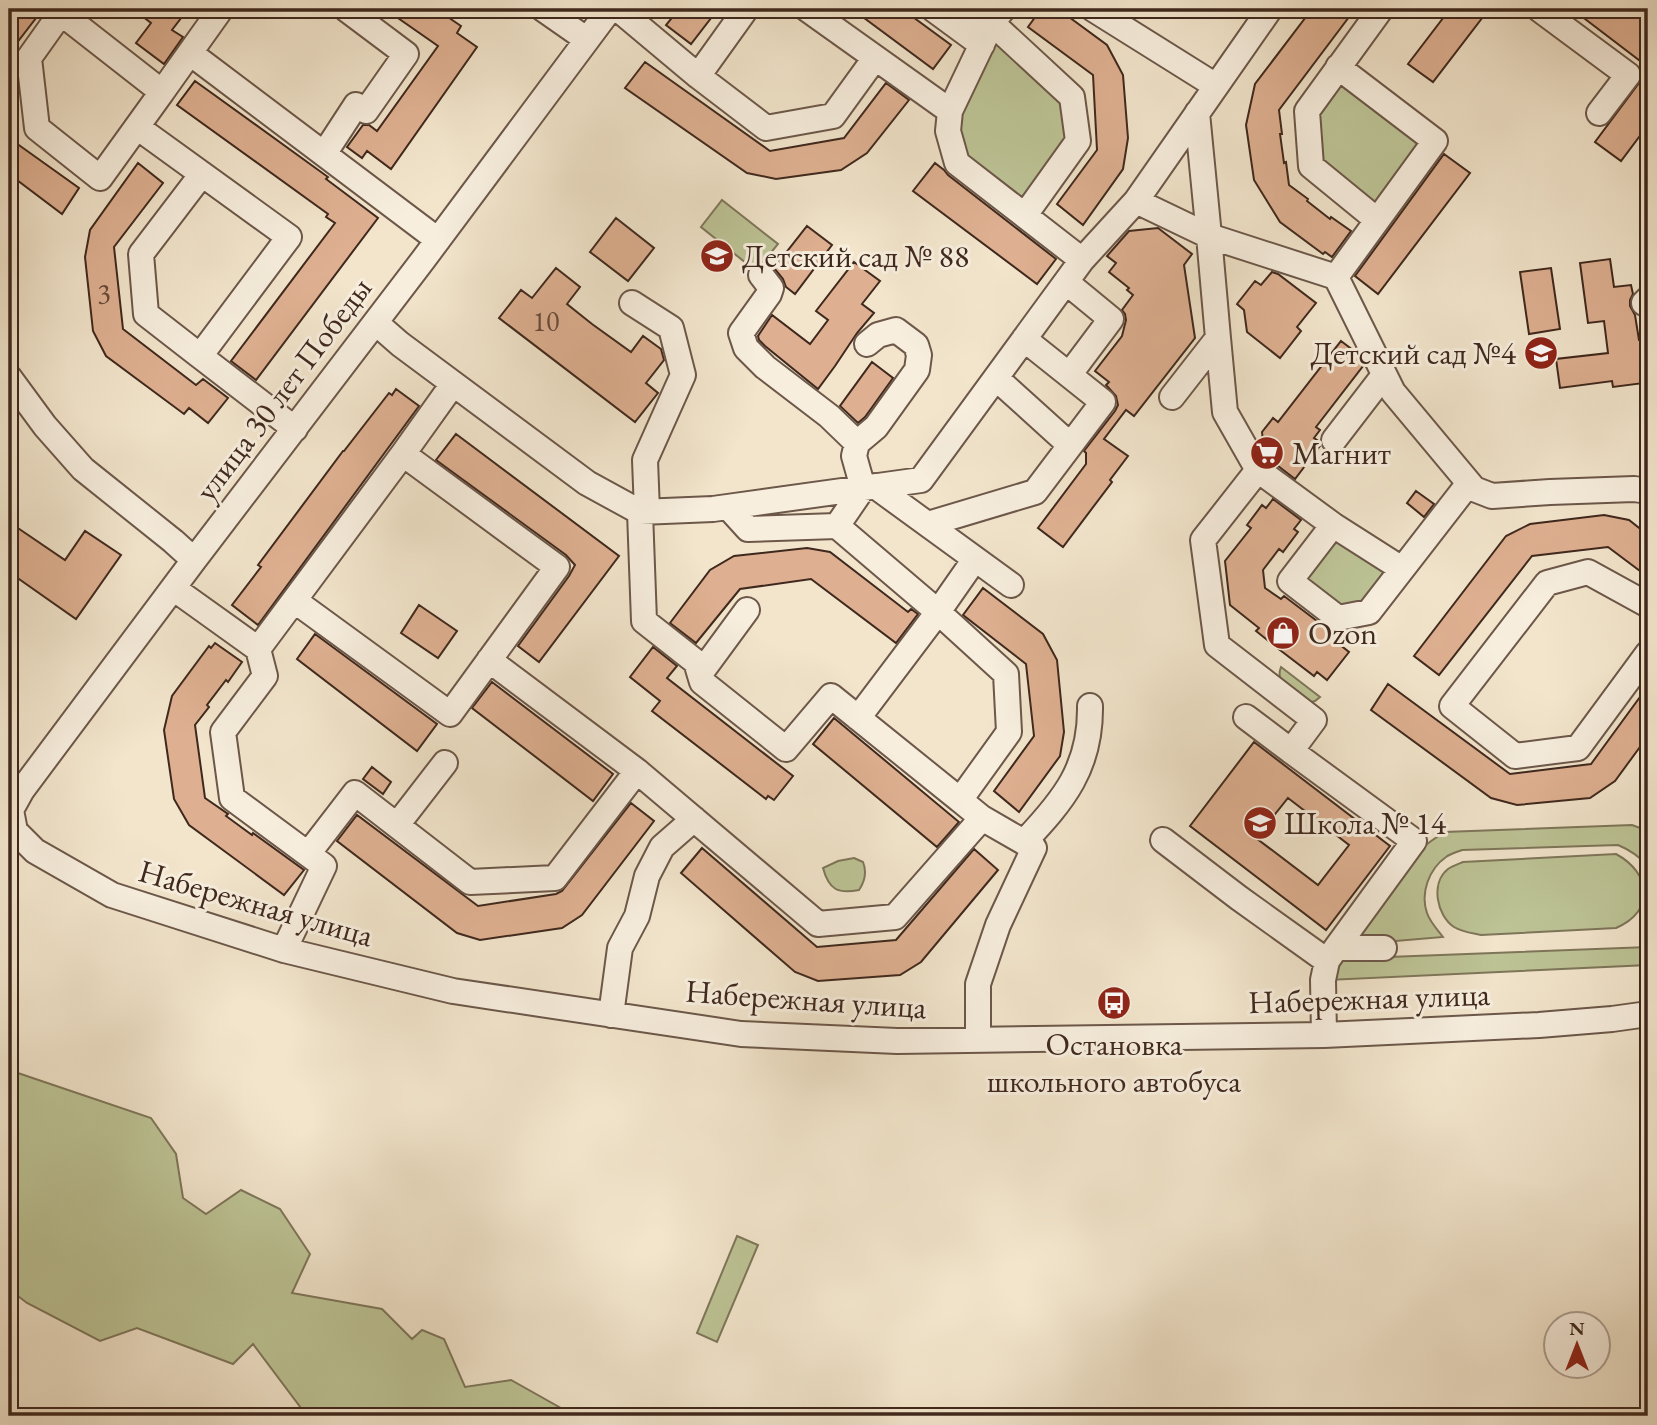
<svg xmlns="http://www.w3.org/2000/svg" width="1657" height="1425" font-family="'EB Garamond',serif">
<rect width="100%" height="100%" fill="#f2e5cc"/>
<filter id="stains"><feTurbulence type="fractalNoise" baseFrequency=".00286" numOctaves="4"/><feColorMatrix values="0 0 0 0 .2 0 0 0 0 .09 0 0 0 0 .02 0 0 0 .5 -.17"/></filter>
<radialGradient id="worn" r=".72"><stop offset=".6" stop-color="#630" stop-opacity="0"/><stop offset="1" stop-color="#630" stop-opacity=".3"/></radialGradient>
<!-- green -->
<path fill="#bdc496" stroke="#7e765a" stroke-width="2" d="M992,23L1072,97L1078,141L1025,215L957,163L950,111Z
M1338,67L1435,141L1377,220L1311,166L1307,111Z
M722,200L778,244L756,271L701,227Z
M1333,525L1402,569L1369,612L1338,618L1290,581Z
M1281,667L1320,697L1315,701L1308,703C1294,694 1274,685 1281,667Z
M1632,825L1648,831V866C1639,856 1630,850 1618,845L1462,850C1457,852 1450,854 1446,857C1429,869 1420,893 1427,913C1430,922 1437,929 1443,937L1348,945L1420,849L1444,832Z
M1616,854C1651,873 1656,911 1616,928L1481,935C1472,933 1462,932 1454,927C1437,916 1430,883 1448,869C1452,866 1458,864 1463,862Z
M854,858L863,862C867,872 865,881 859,890C838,894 829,890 823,868L838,861Z
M1648,947V965L1328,980L1336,959Z
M9,1070L151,1118L176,1154L183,1198L206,1214L241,1190L280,1209L310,1254L292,1293L382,1309L412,1339L422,1330L444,1339L465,1387L511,1380L575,1416H307L253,1344L233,1364L137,1328L100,1341L27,1303L9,1289Z
M737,1236L758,1245L717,1342L697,1333Z"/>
<!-- building -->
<path fill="#deb091" stroke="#3f281d" stroke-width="2" fill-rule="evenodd" d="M9,9H43L9,53Z
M133,9H188L172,30L183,37L164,64L136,43L151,23Z
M385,9H436L461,26L457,33L477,47L391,169L367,151L362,158L347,147L363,125H369L377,131L438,46Z
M679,9H718L691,44L666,25Z
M852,9H902L951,45L933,69Z
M1041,9H1058L1107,45L1123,75L1128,138L1123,169L1083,225L1057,204L1097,150L1093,75L1028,27Z
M1312,9H1355L1279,110L1282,134H1280L1284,163L1286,162L1289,185L1308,199L1307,201L1330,219L1331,217L1351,231L1332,257L1325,252L1323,254L1280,222L1254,180L1246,125L1255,84Z
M1450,9H1489L1433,82L1408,64Z
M1572,9H1633L1648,20V67Z
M645,62L770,151L844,138L886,83L909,100L867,153L841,170L776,179L747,173L625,88Z
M1648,71V125L1621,161L1595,142Z
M195,81L328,177L326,179L378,218L256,380L231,361L335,223L326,217L328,214L177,105Z
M9,138L79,188L62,214L9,174Z
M1444,154L1470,173L1378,294L1355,276Z
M138,163L163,183L114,247L123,329L196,385L203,379L228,398L208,423L189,408L184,414L106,356L93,331L85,257L90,230Z
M935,163L944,170L948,175L1056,259L1037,284L913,191Z
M616,218L654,248L628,281L590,252Z
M807,226L832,245L795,294L786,287L783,279L774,268Z
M1158,228L1192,254L1184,265L1195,338L1134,416L1126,410L1104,439L1128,456L1110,480L1112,482L1063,547L1038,528L1086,464V453L1084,451L1115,411L1118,405L1116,396L1106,385L1109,382L1095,371L1122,336L1126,320L1125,314L1122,310L1133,295L1127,290L1129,288L1109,272L1116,263L1107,256L1129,231Z
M1610,259L1614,287L1631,285L1633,294L1630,300V306L1635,315L1639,340L1648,339V355L1641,356L1644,383L1613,387L1612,381L1560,388L1556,359L1608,353L1604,321L1588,323L1580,263Z
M854,262L880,281L862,304L874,313L857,333L835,366L818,389L765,346L759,340L758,336L772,315L810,344L828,320L816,311Z
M556,268L580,287L567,304L592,324L631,352L643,336L661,349L664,360L646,383L658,393L635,422L499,318L521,290L532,298Z
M1551,268L1560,329L1529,334L1520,272Z
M1272,272L1278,274L1316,303L1297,327L1301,331L1280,358L1247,332L1244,310L1237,304L1255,281L1261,285Z
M1341,341L1358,354L1363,366L1316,427L1320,430L1314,438L1320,442V446L1295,479L1269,459L1264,450L1262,432L1273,418L1278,422Z
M872,362L893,378L865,417L858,423L840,406Z
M396,389L419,406L258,625L232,605L261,567L258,565L343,451H344L389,393L392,395Z
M456,434L619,556L539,662L518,646L569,576L575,565L566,555L436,460Z
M1416,491L1434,504L1424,517L1407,503Z
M1273,499L1301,520L1294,529L1298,532L1283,552L1279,549L1263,570L1265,588L1281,599L1284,596L1342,640L1339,644L1349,652L1327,680L1317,672L1314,676L1276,647L1256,631L1259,628L1230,605L1225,561L1251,528L1247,525L1262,505L1266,508Z
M1604,515L1629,520L1648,535V577L1608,547L1532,556L1439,675L1414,656L1506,536L1530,524Z
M9,522L65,560L85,531L121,555L76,619L9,572Z
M807,548L830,552L908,612L911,609L918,614L896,643L811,579L740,589L696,643L670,623L710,570L734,556Z
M983,588L1043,634L1057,660L1064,732L1060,756L1019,812L994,791L1034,736L1026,664L963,615Z
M419,605L457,631L438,658L401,633Z
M315,634L437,724L417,751L297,659Z
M215,643L242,662L228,682L226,680L207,705L209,707L195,725L205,798L228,814L226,816L252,835L253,833L304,870L284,895L189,825L174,799L164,730L172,696L209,646L211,648Z
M653,647L677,666L667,678L793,776L774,800L768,796L766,799L652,711L660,701L630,677Z
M492,682L613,774L593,801L472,708Z
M1388,684L1510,774L1591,764L1648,686V736L1615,781L1590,798L1517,805L1491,798L1371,710Z
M834,718L959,822L937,847L813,744Z
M1254,742L1390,846L1326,930L1190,826ZM1288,798L1349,845L1318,885L1256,838Z
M372,767L391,782L383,794L363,779Z
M631,803L654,821L582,915L562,928L480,940L457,933L337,841L357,815L478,906L556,894L562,891Z
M702,848L817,947L896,940L974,849L998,870L921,962L900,975L818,981L795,972L681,873Z"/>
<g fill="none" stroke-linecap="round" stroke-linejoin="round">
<!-- minor casing -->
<g stroke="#6c5749" stroke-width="28">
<path id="minor" d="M543,9L586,39
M618,9L698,76L766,128L833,116L875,58
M807,9L950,111
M933,9L982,45
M973,9L992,23L1072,97L1078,141L1025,215
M1003,9L992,23L950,111L948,131L957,163L1082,260
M1093,9L1216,86
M1539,9L1628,75L1599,113
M61,13L162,92L100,178L37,128L29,58L61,13L67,9
M190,53L438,240
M698,76L746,9
M162,92L221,9
M1197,113L1209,236L1336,277L1393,392L1474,489L1492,496L1550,492L1634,489L1648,491
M137,127L289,237L200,356L146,314L141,254L202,174
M324,154L356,105L366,111L406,54L346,9
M1136,201L1209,236L1218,338L1172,397
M1377,220L1311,166L1307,111L1381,9
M761,275L771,288L769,294L741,333L746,348L765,367L829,416L857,443
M1336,277L1435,141L1338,67
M1066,282L1111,319L1069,375
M632,303L671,328L683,375L645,460L647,511
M1644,303L1648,299
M376,323L400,344L587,483L640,512L713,509L921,480L1082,260L1136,201L1270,9
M1218,338L1225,412L1258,470L1203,540L1217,645L1314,720L1291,751L1414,841L1336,948
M200,356L295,429
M9,377L45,426L83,469L173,541L194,560
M996,378L1070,445
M1334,440L1384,375
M1258,470L1333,525L1402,569
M875,486L1011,585
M640,512L644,621L696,662L702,682L786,749L831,696L960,800L1009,732L1006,674L938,612L837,526L748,529L728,507
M928,524L1035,492L1103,402L1024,339
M1333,525L1290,581L1338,618L1369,612L1469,483
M837,526L863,488L854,456L857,443L876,427L917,370L919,355L916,345L896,330L878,335L867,344
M173,588L258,649L265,676L223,732L232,798L324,866L284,950
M295,601L450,714L557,567L403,454
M1648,605L1588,572L1547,583L1452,706L1515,756L1578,748L1648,653
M258,649L403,454L453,384
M489,660L637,771L818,924L895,917L982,818L960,800
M700,674L747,610
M1246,717L1291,751
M858,718L938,612L975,559
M11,810L15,831L35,851L112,895L284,950L453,991L741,1034L897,1041L1324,1035L1539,1025L1612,1019L1648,1014
M11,810L22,790L194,560L423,260L610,9
M397,825L445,763
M1163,840L1239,898L1327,961L1336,948H1384
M1024,842C1064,800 1091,767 1090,706
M308,854L355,793L470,882L555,878L637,771
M611,1015L620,948L637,916L647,876L662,847L694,819
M1324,1035L1323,980L1327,961
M978,1040V984L998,925L1034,848L982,818"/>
</g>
<!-- minor -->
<use href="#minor" stroke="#f7eede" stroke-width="24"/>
</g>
<!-- icons -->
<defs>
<g id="school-disc" transform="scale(1.75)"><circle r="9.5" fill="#8f2418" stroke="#f7eede"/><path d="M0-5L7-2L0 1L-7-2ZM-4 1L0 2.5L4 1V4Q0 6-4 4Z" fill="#fff"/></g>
<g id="supermarket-disc" transform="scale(1.75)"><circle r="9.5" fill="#8f2418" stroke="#f7eede"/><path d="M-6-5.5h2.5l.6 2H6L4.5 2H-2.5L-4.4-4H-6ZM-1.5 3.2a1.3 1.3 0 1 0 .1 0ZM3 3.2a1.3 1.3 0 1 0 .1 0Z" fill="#fff"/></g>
<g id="shop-disc" transform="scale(1.75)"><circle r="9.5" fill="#8f2418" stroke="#f7eede"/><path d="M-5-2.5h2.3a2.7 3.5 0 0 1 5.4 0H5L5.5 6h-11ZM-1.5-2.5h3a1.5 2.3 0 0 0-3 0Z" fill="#fff"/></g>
<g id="bus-disc" transform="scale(1.75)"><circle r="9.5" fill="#8f2418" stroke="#f7eede"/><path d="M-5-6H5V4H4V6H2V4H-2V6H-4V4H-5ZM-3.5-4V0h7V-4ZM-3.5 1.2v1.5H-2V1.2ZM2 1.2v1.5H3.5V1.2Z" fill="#fff"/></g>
</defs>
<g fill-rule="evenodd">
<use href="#school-disc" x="717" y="256"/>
<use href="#school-disc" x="1541" y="353"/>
<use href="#supermarket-disc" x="1267" y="453"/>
<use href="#shop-disc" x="1283" y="633"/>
<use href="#school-disc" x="1260" y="823"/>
<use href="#bus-disc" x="1114" y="1003"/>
</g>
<g text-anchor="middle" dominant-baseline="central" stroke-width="6" stroke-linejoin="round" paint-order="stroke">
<!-- number labels -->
<g font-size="28" fill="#674a3a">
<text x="104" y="293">3</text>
<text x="546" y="321">10</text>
</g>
<!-- poi labels -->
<g font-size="32" fill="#3f281d" stroke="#f7eede" text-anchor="start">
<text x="742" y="256">Детский сад № 88</text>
<text x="1516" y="353" text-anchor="end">Детский сад №4</text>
<text x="1292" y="453">Магнит</text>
<text x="1308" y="633">Ozon</text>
<text x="1284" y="823">Школа № 14</text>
<text x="1114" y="1044" text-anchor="middle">Остановка<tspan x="1114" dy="37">школьного автобуса</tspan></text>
</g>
<!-- street labels -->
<g font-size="32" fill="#3f281d" stroke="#f7eede">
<text transform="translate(283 389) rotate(-53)">улица 30 лет Победы</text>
<text transform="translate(256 903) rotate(16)">Набережная улица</text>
<text transform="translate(1369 998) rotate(-2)">Набережная улица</text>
<text transform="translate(806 999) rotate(4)">Набережная улица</text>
</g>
</g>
<!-- margin -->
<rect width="1657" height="1425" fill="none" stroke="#f2e5cc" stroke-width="35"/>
<rect x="10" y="10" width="1636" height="1404" fill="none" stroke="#3f281d" stroke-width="3.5"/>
<rect x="18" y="18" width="1622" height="1390" fill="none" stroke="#3f281d" stroke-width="2"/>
<!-- north arrow -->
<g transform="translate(1577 1345)"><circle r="33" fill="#f7eede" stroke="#ad9f91" stroke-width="2"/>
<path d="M0-5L12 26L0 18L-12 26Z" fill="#8f2418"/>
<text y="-10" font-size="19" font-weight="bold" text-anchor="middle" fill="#3f281d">N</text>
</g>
<rect width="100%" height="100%" filter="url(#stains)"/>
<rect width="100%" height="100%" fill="url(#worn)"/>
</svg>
